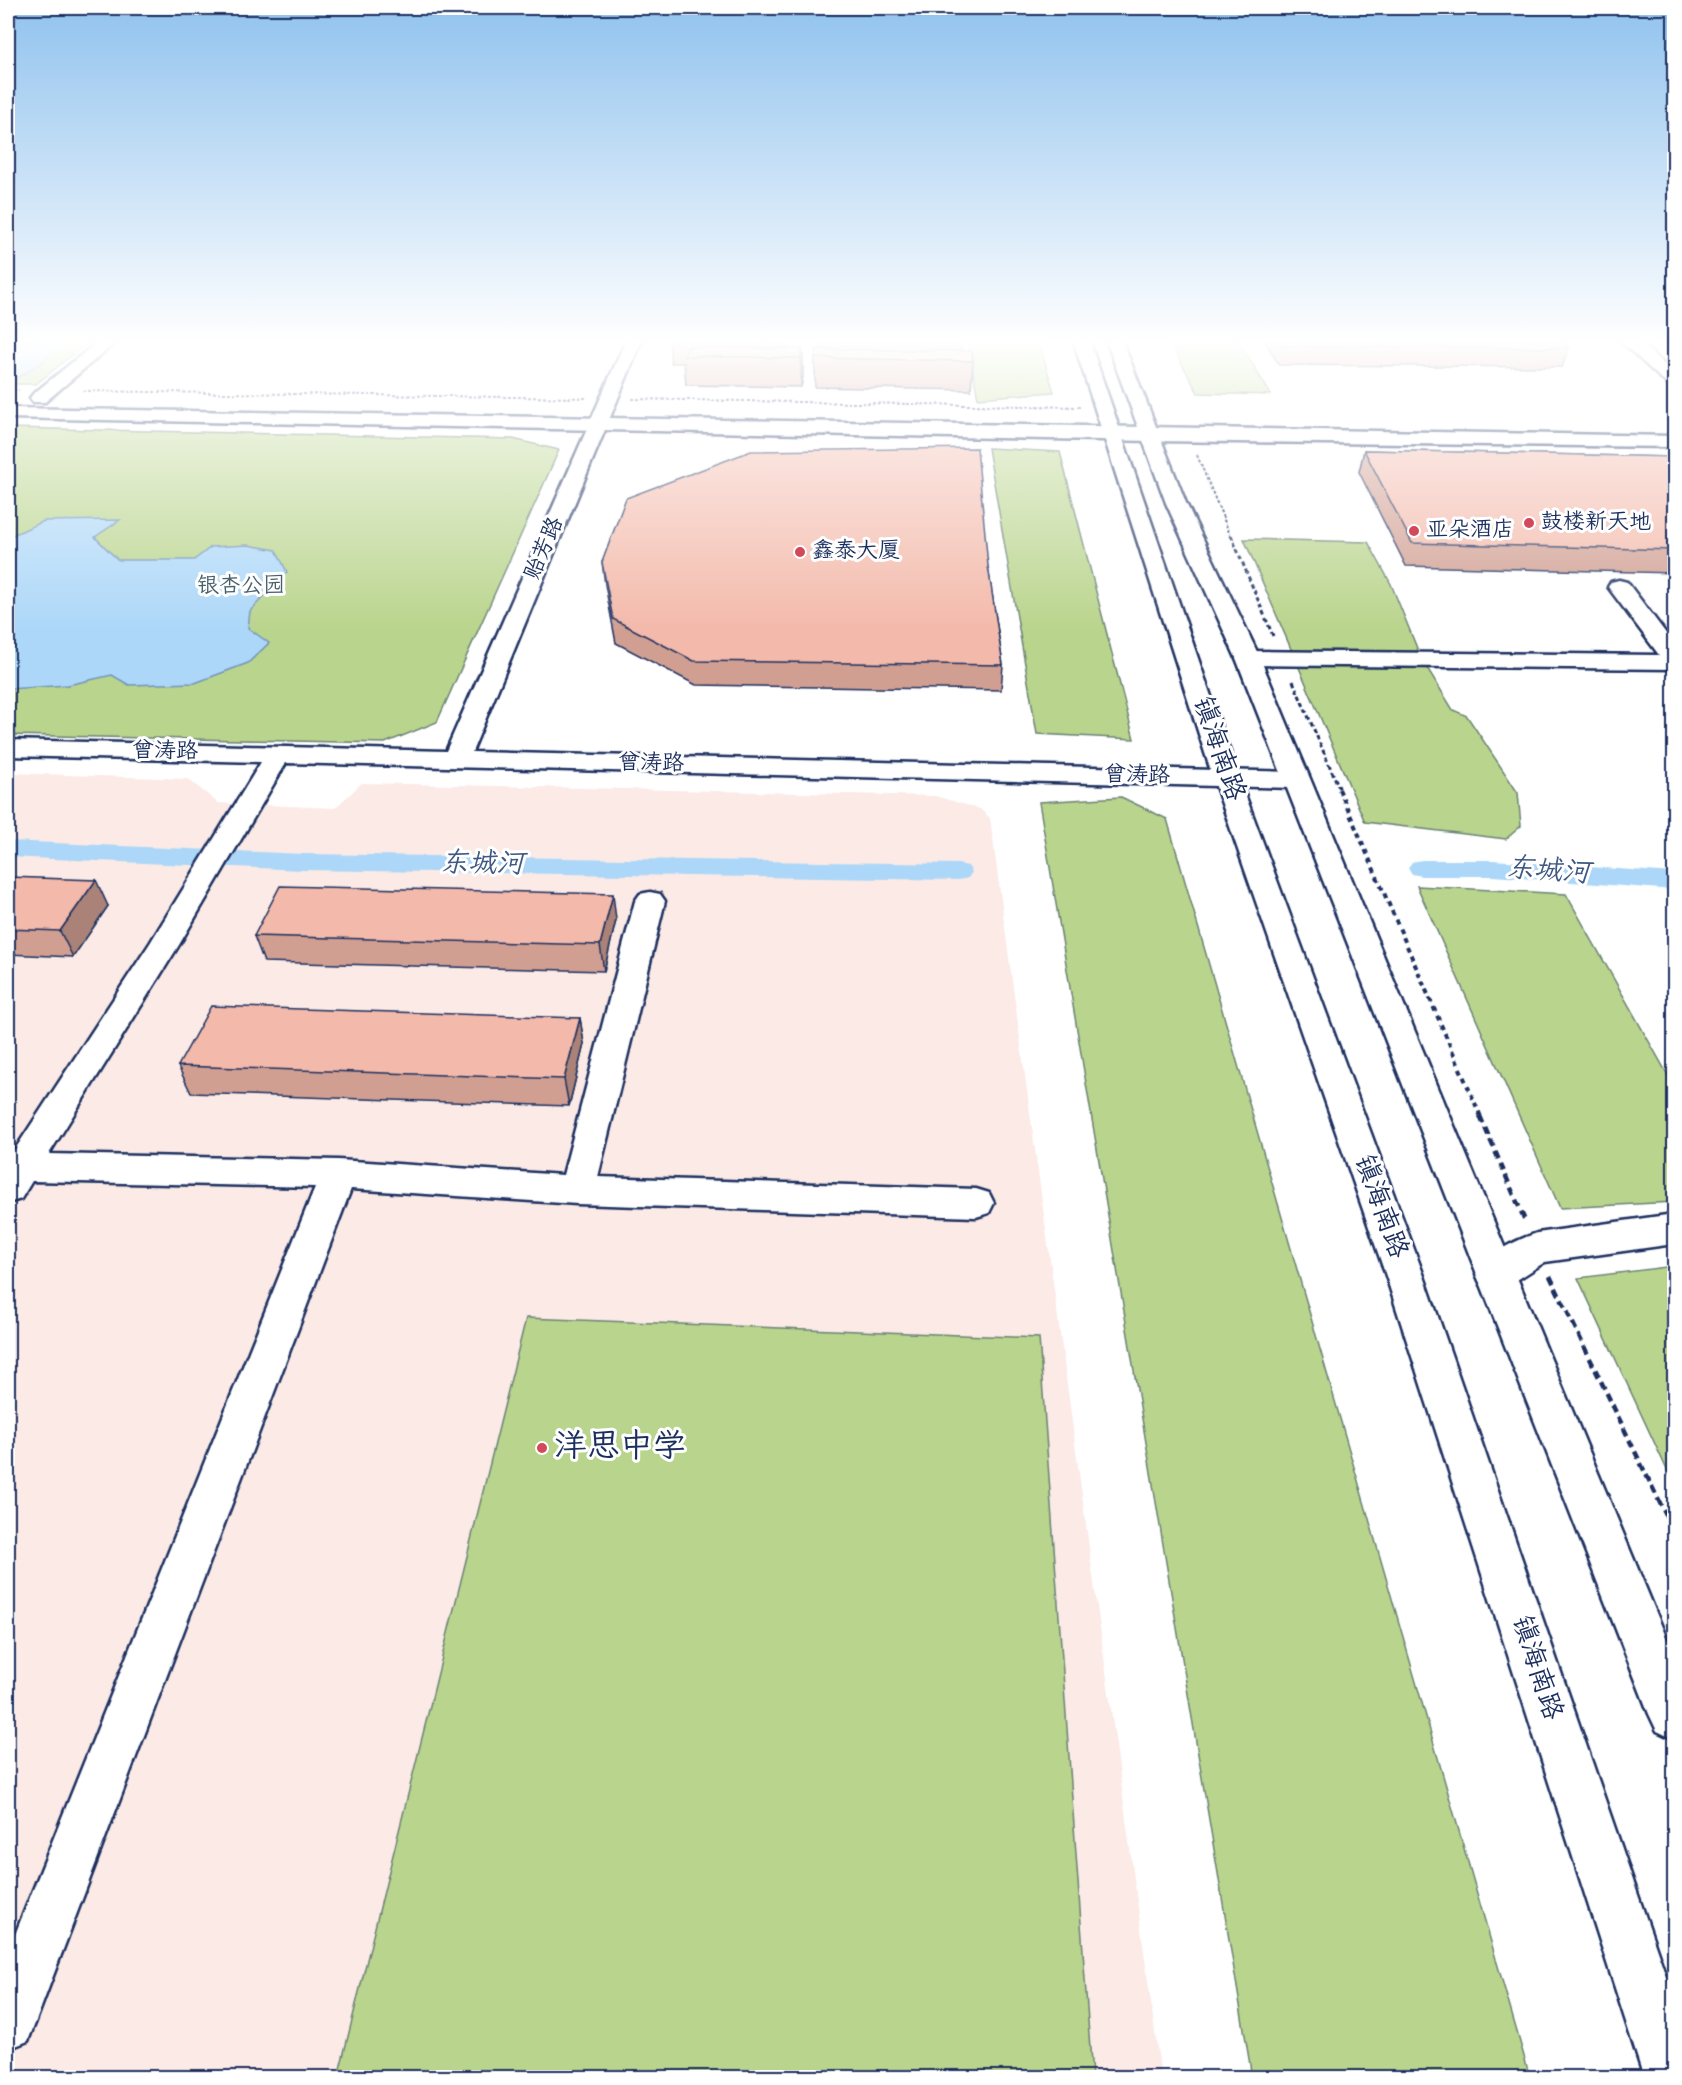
<svg xmlns="http://www.w3.org/2000/svg" width="1682" height="2085" font-family="'Indie Flower','LXGW WenKai TC',sans-serif">
<rect width="100%" height="100%" fill="#fff"/>
<filter id="ink" filterUnits="userSpaceOnUse"><feTurbulence type="fractalNoise" baseFrequency=".0167" numOctaves="2"/><feDisplacementMap in="SourceGraphic" scale="12" xChannelSelector="R" yChannelSelector="G"/><feConvolveMatrix kernelMatrix="1 2 1 2 8 2 1 2 1" color-interpolation-filters="sRGB"/></filter>
<g filter="url(#ink)">
<!-- built -->
<path fill="#fbeae6" d="M8,773L188,779L218,803L335,808L362,783L935,796L980,809L990,818L1161,2077L8,2078Z"/>
<!-- green -->
<path fill="#b9d48c" stroke="#6a8275" stroke-width="1.5" d="M8,340H91L36,384H8Z
M967,340H1038L1054,392L978,398Z
M1169,340H1238L1271,395L1198,393Z
M8,428L513,439L559,450L437,722L385,743L8,735Z
M988,448L1060,452L1134,739L1037,734Z
M1244,539L1368,542L1391,584L1421,658L1453,710L1467,716L1518,793L1521,826L1506,839L1365,822Z
M1121,797L1167,819L1530,2077H1252L1039,802Z
M1417,886L1566,894L1674,1086V1202L1560,1208Z
M1674,1266V1485L1578,1278Z
M526,1318L1039,1338L1092,2077H338Z"/>
<!-- water -->
<path fill="#acd7f8" stroke="#7294ba" stroke-width="1.5" d="M8,340H64L43,362L11,382H8Z
M120,520L95,537L118,560H194L211,547L248,545L276,550L287,572L250,611L248,628L269,643L248,663L195,683L129,685L112,675L68,685L8,689V537L44,521Z"/>
<g fill="none" stroke-linecap="round" stroke-linejoin="round">
<!-- canal -->
<path fill="#acd7f8" fill-rule="evenodd" d="M8,841L303,854L958,864L968,866L972,872L968,878L958,880L303,870L8,857Z
M1422,860H1493L1674,873V890L1493,876H1422L1412,874L1408,868L1412,862Z"/>
<!-- minor casing -->
<g stroke="#1b2f5e" stroke-width="5">
<path id="minor" d="M100,340H118L45,402H33L30,398L33,394Z
M626,340H642L472,752L1295,772L1304,774L1308,780L1304,786L1295,788L286,763L179,945L49,1154L338,1160L563,1175L635,901L640,894L650,892L660,894L665,901L598,1177L976,1189L989,1193L994,1203L989,1213L976,1217L577,1204L351,1189L36,2021L28,2041L8,2049V1952L315,1187L32,1181L21,1199L8,1203V1160L150,943L261,762L8,756V740L446,751Z
M1619,340H1637L1674,373V386L1668,385Z
M1619,580L1627,582L1674,644V669L1248,665L1240,663L1236,658L1240,653L1248,651L1659,655L1608,587L1611,582Z
M1674,1214V1244L1545,1262L1509,1285L1495,1290L1481,1285L1476,1274C1486,1254 1516,1240 1537,1233Z"/>
</g>
<!-- major casing -->
<g stroke="#1b2f5e" stroke-width="5">
<path id="major" d="M8,408L1674,436V447L1152,441L8,418Z"/>
</g>
<!-- highway casing -->
<g stroke="#1b2f5e" stroke-width="5">
<path id="highway" d="M1073,340H1089L1239,778L1424,1276L1674,1999V2078H1644L1386,1276L1213,778Z
M1106,340H1122L1186,503L1260,658L1674,1656V1739L1657,1731L1649,1714L1236,658L1166,503Z"/>
</g>
<!-- path-far3 -->
<path stroke="#1b2f5e" stroke-width="2" stroke-dasharray="3 2" stroke-linecap="butt" d="M8,390H19
M83,391L586,398
M632,399L1081,407
M1197,455L1231,537"/>
<!-- path-far2 -->
<path stroke="#1b2f5e" stroke-width="3" stroke-dasharray="4.5 3" stroke-linecap="butt" d="M1231,535L1273,636
M1293,681L1340,790"/>
<!-- path-far1 -->
<path stroke="#1b2f5e" stroke-width="4" stroke-dasharray="5 4.5" stroke-linecap="butt" d="M1339,789L1481,1117"/>
<!-- path -->
<path stroke="#1b2f5e" stroke-width="4.5" stroke-dasharray="8 5" stroke-linecap="butt" d="M1480,1116L1526,1223
M1550,1276L1674,1532"/>
<!-- minor -->
<use href="#minor" fill="#fff" fill-rule="evenodd"/>
<!-- major -->
<use href="#major" fill="#fff" fill-rule="evenodd"/>
<!-- highway -->
<use href="#highway" fill="#fff" fill-rule="evenodd"/>
</g>
<!-- wall -->
<path fill="#d19f92" stroke="#1b2f5e" stroke-width="1.5" d="M669,340H786V348L803,349V377L801,387L686,385L684,363H671Z
M820,340H962L961,351L973,361L971,390L815,387V358L820,349Z
M1264,340H1561L1569,348L1562,367L1279,365Z
M1364,450L1674,457V573L1406,566L1359,472Z
M602,562L988,566L1003,665L1001,690L696,685L616,643L605,585Z
M8,877L108,906L73,957L8,954Z
M616,920L604,971L264,962L254,936Z
M580,1018L584,1044L569,1106L191,1093L178,1066Z"/>
<!-- shaded-wall -->
<path fill="#aa8277" stroke="#1b2f5e" stroke-width="1.5" d="M783,340H786V356L784,358Z
M803,349V377L801,387V358Z
M96,880L108,906L73,957L60,931Z
M613,894L616,920L604,971L600,945Z
M580,1018L584,1044L569,1106L564,1079Z"/>
<!-- building -->
<path fill="#f3b9aa" stroke="#1b2f5e" stroke-width="1.5" d="M1279,340H1561L1569,348L1283,346Z
M688,347L803,349L801,358L684,356Z
M817,349L972,351L973,361L815,358Z
M977,448L988,566L1003,665L694,661L613,619L602,562L626,498L751,451Z
M1364,450L1674,457V550L1412,543Z
M8,877L96,880L60,931L8,929Z
M280,886L613,894L600,945L254,936Z
M211,1006L580,1018L564,1079L178,1066Z"/>
</g>
<!-- sky -->
<linearGradient id="sky" x2="0" y2="1"><stop stop-color="#90c2ee"/><stop offset="0.54" stop-color="#fff"/><stop offset="1" stop-color="#fff" stop-opacity="0"/></linearGradient>
<rect width="1682" height="632" fill="url(#sky)"/>
<!-- markers -->
<g fill="#d1495b" stroke="#fff" stroke-width="2">
<circle cx="1529" cy="523" r="6"/>
<circle cx="1414" cy="531" r="6"/>
<circle cx="800" cy="552" r="6"/>
<circle cx="542" cy="1448" r="6"/>
</g>
<g text-anchor="middle" dominant-baseline="central" stroke-width="6" stroke-linejoin="round" paint-order="stroke">
<!-- far-poi labels -->
<g font-size="22" fill="#1b2f5e" stroke="#fff" text-anchor="start">
<text x="1541" y="523">鼓楼新天地</text>
<text x="1426" y="531">亚朵酒店</text>
<text x="812" y="552">鑫泰大厦</text>
</g>
<!-- far-street labels -->
<g font-size="22" fill="#1b2f5e" stroke="#fff">
<text transform="translate(545 549) rotate(-67)">贻芳路</text>
<text transform="translate(165 752) rotate(1)">曾涛路</text>
<text transform="translate(651 764) rotate(1)">曾涛路</text>
<text transform="translate(1137 776) rotate(1)">曾涛路</text>
</g>
<!-- far-park labels -->
<g font-size="22" fill="#4a616c" stroke="#fff">
<text x="241" y="587">银杏公园</text>
</g>
<!-- street labels -->
<g font-size="27" fill="#1b2f5e" stroke="#fff">
<text transform="translate(1218 749) rotate(71)">镇海南路</text>
<text transform="translate(1380 1207) rotate(70)">镇海南路</text>
<text transform="translate(1536 1668) rotate(72)">镇海南路</text>
</g>
<!-- water labels -->
<g font-size="28" font-style="italic" fill="#3f5984" stroke="#fff">
<text transform="translate(482 865) rotate(1)">东城河</text>
<text transform="translate(1548 872) rotate(4)">东城河</text>
</g>
<!-- near-poi labels -->
<g font-size="33" fill="#1b2f5e" stroke="#fff" text-anchor="start">
<text x="554" y="1448">洋思中学</text>
</g>
</g>
<!-- margin -->
<rect width="1682" height="2085" fill="none" stroke="#fff" stroke-width="30"/>
<rect x="15" y="15" width="1652" height="2055" fill="none" stroke="#1b2f5e" stroke-width="2" filter="url(#ink)"/>
</svg>
